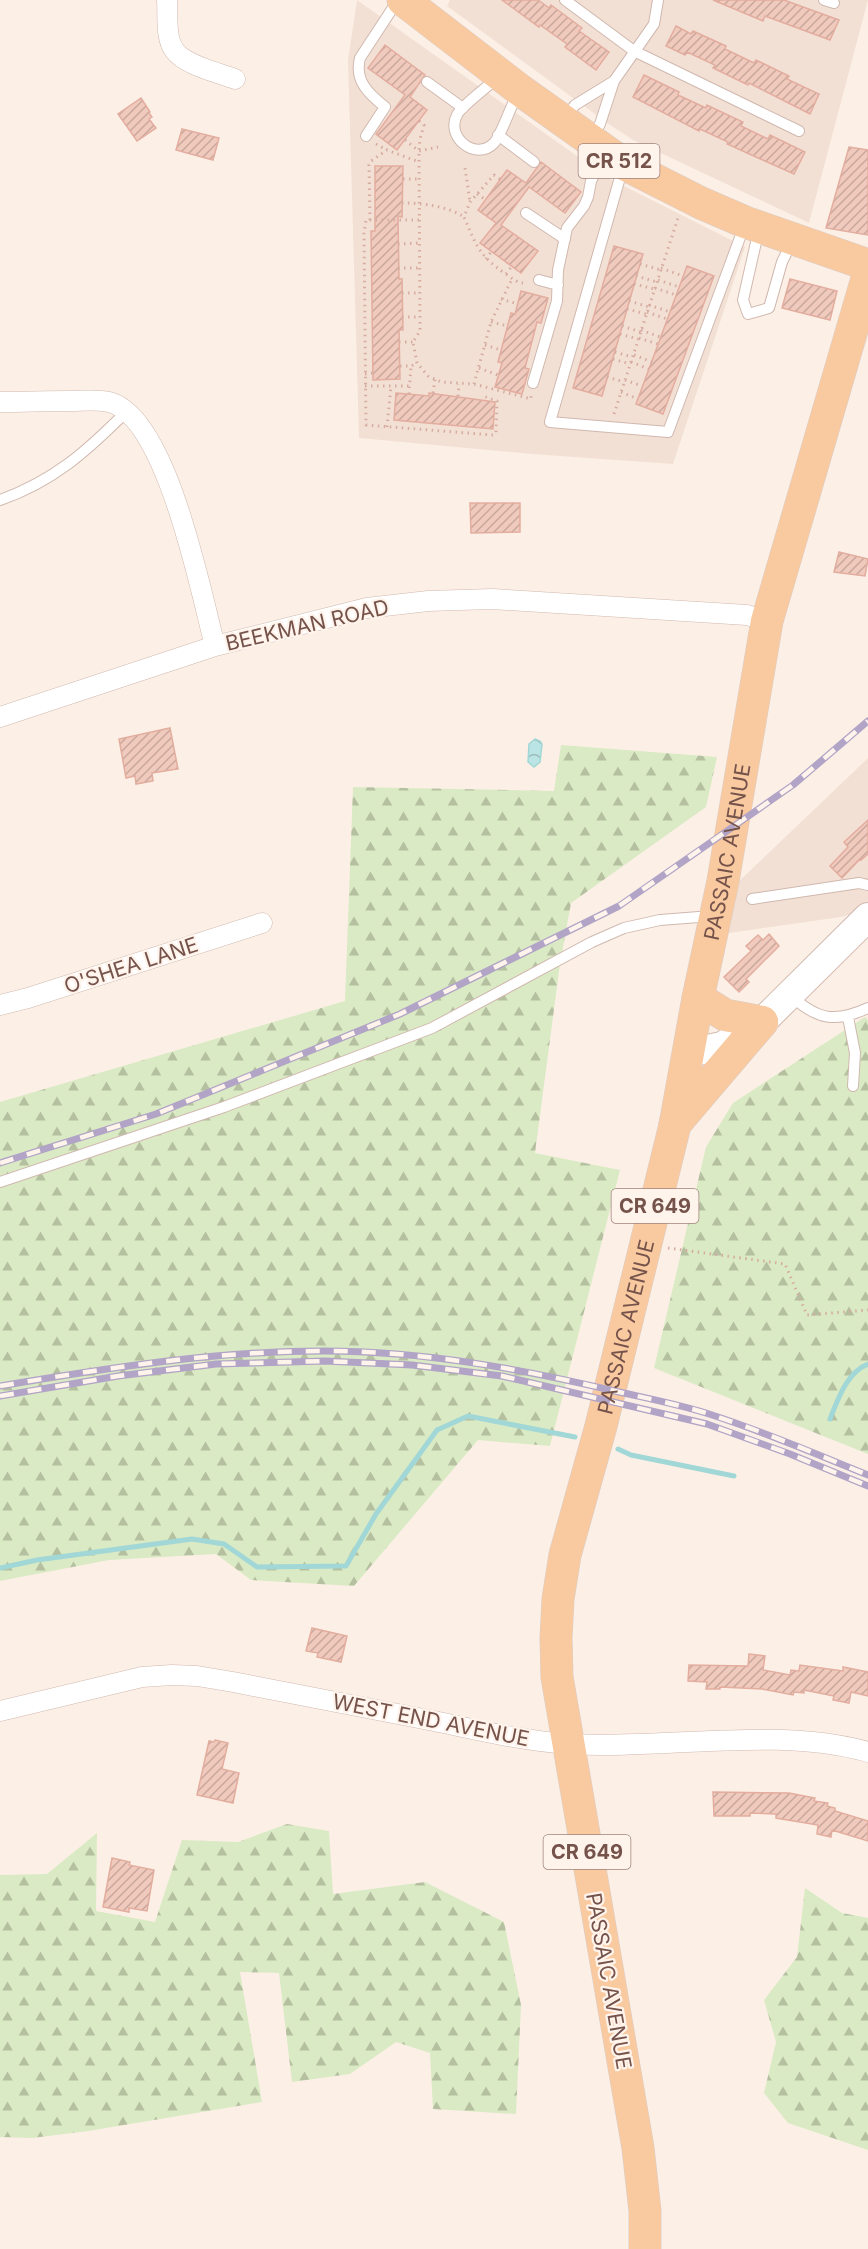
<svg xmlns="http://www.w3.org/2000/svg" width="868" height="2249" font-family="Inter,sans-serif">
<defs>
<pattern id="forest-firs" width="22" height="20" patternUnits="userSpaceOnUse" patternTransform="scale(1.5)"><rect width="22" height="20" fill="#daeac4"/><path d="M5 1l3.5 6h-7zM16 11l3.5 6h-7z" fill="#b5c0a1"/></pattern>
<pattern id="water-waves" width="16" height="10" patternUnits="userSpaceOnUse" patternTransform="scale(1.5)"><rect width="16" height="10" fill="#bbe5e4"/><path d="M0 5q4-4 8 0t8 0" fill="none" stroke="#9dbcbb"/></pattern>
<pattern id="building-hatch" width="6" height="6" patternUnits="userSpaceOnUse" patternTransform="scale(1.5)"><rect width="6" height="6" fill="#f1cabe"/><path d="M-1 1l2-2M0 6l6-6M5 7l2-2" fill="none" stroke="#c8a79c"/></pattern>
</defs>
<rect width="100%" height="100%" fill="#fcf0e6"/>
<!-- residential -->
<path fill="#f3e0d4" d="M357,0L608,178L745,247L673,464L532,454L359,438L348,60Z
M450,0H868L809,223L633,140L610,125L447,6Z
M868,758V909L841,917L722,934L736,884Z"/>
<!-- forest -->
<path fill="url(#forest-firs)" d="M561,745L717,757L706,807L571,903L560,964L535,1153L620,1170L550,1446L478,1440L354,1586L251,1580L216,1554L109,1560L0,1581V1102L345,1001L353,787L554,791Z
M865,1017L868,1020V1454L654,1368L706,1147L733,1103Z
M287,1824L329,1831L333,1894L425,1882L504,1922L521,2005L516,2114L433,2109L430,2053L396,2042L350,2074L292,2082L279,1973L240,1972L262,2102L88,2131L32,2138L0,2137V1875L47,1874L97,1833L96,1911L155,1922L182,1840L238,1842Z
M805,1888L842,1913L868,1918V2150L788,2123L764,2093L776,2042L764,2000L797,1957Z"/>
<!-- water -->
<path fill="url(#water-waves)" stroke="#a1d7d6" stroke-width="1.5" d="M535,739L540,741L542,744L540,762L534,767L528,762L529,744Z"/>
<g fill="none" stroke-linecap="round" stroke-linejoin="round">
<!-- stream -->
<path stroke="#a1d7d6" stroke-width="5" d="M830,1419C838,1399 847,1372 868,1364
M618,1449L631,1455L734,1476
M0,1568L37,1560L192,1539L224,1544L257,1567L346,1566L376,1514L437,1430L468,1416L575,1437"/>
</g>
<!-- building -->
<path fill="url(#building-hatch)" stroke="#e3ad9f" stroke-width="1.5" d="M502,0H538L549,8L551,5L582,28L579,31L609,52L596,70L565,47L567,44L540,25L539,27Z
M713,0H784L839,20L830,40L765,16L763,21Z
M676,26L691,34L693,31L726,46L725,49L754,63L756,60L789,76L787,79L819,94L810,114L749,83L748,85L713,68L715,65L687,52L685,55L666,46Z
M385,45L425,75L410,97L427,110L397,150L376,134L405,95L368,68Z
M644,75L679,92L678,95L706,108L707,105L743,122L741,126L768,139L770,135L805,152L794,174L727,144L728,142L700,129L699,131L633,97Z
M141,98L150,112L149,113L152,117L149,119L156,128L137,141L118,114Z
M182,129L219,138L213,160L176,150Z
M849,147L868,150V235L826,228Z
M541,162L581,192L565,213L529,187L501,225L538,251L521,273L480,243L496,223L478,210L507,170L526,183Z
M375,166H403L402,217L398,216L399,279H402L403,330H399L400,379L373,380L371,231H375Z
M614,246L643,254L602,396L573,388Z
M687,266L714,276L663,414L636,404Z
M790,279L837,291L830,320L782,308Z
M521,291L548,298L541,323L537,322L525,368L529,369L522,394L495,387L502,363L498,362L511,313L515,314Z
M396,393L429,396V393L495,402L493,429L394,420Z
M470,503H520V532L471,533Z
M839,552L868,559L865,576L834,572Z
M170,728L178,769L152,773L153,781L136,784L135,776L126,778L119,739Z
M868,820V854L861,860L860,859L842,878L830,866L848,847L844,842Z
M769,934L779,946L746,979L749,982L739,992L724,977L751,951L746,946L758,935L763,940Z
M312,1628L347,1636L341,1662L317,1657L318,1653L306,1651Z
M749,1654L765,1656L763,1670L790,1675L791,1670L799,1671L800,1665L843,1671V1667L868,1672V1696L851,1692L849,1703L833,1700L834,1696L804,1690V1693L794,1692L793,1695L762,1689L720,1687V1689H706L707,1682L688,1681L689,1665L748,1666Z
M215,1740L228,1743L222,1769L239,1773L233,1803L197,1795L209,1741L214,1742Z
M713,1792L789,1793L815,1798L814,1801L828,1803L827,1806L835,1808V1811L868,1821V1841L832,1830L831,1837L817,1834L818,1825L776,1818V1814L750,1813V1816H714Z
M112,1858L130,1862L129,1865L154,1870L147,1911L129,1908V1912L103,1907Z"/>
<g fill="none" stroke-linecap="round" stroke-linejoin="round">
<!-- lane casing -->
<g stroke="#d0b8af" stroke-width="12">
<path id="lane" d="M565,0L634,51L799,131
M824,0L834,3
M498,77C489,86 461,106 457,115C445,137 476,162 494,143C501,136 511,105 518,93
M427,82L463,108
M565,118L575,105L614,81
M498,135L534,162
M366,136L385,107C369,94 354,81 360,58L398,0
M591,138L600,124L614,81L654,24L658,0
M623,167L550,422L668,432L745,224
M526,213L565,239
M759,229L743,300L748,314L769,308L782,262L793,240
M539,280L558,285
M533,383L557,301L558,270L567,228L584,206L588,197L591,181L606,153
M0,500C54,481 87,451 127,411
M752,899L859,883L868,885
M791,996C818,1020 835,1023 868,1008
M848,1017L855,1053L853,1086
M0,1182L224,1107L432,1028L592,942L624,928L660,920L712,916"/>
</g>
<!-- street casing -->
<g stroke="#d0b8af" stroke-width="21">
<path id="street" d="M167,0C168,15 165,39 175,51C185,65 219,73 235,79
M0,402C23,402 46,401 68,401C81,401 96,399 109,402C167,416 201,593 215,646
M0,717L215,646L367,608L428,601L492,599L747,615L767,621
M0,1005L28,998L262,923
M0,1711L142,1677L172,1675L197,1676L233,1682C300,1695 367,1708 434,1721C478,1730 523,1741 569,1744C665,1750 775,1726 868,1752"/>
</g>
<!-- secondary casing -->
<g stroke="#d2b7ad" stroke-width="30">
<path id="secondary" d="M689,1053L722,1046L762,1022L868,917"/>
</g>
<!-- primary casing -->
<g stroke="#d8cfcd" stroke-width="33">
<g id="primary">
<path d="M403,0L520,90L624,164L701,203L745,222L868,265"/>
<path d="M698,998L725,1015L762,1022"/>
<path d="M675,1124L762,1022"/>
<path id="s1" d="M645,2249V2211L638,2148L557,1677L556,1638L558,1599L565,1555L601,1426L675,1125L698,998L723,881L767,621L868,275"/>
</g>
</g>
<!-- path -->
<path stroke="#d6aca1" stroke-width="3" stroke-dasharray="1.5 4.5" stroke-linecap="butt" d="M419,121L424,125L420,139L419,151L420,331L413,342L417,363L428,376L441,382L474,384L531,399V396
M405,140L419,151L438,147
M376,144L387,150
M465,168L470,202
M403,179H419
M500,179L494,175L470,202L464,217C476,245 479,256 506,274C513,279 518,284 527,283
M477,194L486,200
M402,203C422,203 447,206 464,217
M370,220L369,165L371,161L387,150L419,162
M419,220H366L364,233L366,425L493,435L496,433L497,401L483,396
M398,244L419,243
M486,259L491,252
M640,264L661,270
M398,268H419
M661,268L683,276
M506,274L512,266
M636,276L657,282
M658,280L679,287
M634,284L654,289
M655,288L676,295
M402,293H420
M501,299L518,304
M629,301L649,307
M649,305L670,312
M627,309L646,314
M647,312L667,319
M402,317H420
M491,322L508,326
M622,326L641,332
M641,330L660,337
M620,334L638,339
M639,338L658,344
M399,342H413
M485,345L501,350
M615,352L632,357
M634,355L652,362
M613,359L630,364
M631,362L649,369
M400,366H411L417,363
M479,368L498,375
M365,374L373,373
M607,377L624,382
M625,380L642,386
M474,384L491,322L512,279
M365,386H410
M621,392L638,399
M433,393L435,379
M409,394L411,366
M458,396L459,384
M614,414L678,218
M387,427L391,386
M668,1248L785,1264L807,1315L868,1310"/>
<!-- lane -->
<use href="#lane" stroke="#fff" stroke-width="10"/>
<!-- street -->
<use href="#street" stroke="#fff" stroke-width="20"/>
<!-- secondary -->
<use href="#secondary" stroke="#fff" stroke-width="28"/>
<!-- primary -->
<use href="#primary" stroke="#f9c9a0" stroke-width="32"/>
<!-- rail casing -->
<g stroke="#b1a4c6" stroke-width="7">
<path id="rail" d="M0,1163L156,1114L400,1014L619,906L793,785L868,721
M0,1386C107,1368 215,1351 324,1351C424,1351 522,1369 619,1392C650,1399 682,1405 712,1415C765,1432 816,1454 868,1475
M0,1396L118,1376L216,1364L325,1361L412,1365L502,1376L707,1424L790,1454L868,1486"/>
</g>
<!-- rail -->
<use href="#rail" stroke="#fff4ec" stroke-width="4.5" stroke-dasharray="14" stroke-linecap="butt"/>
</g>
<g text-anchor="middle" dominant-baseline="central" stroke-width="4.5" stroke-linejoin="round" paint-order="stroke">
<!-- shield labels -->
<g fill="#fff4ec" stroke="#9e837b" stroke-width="1.5">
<rect x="578.5" y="144" width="81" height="34" rx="4.5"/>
<rect x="611.5" y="1189" width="87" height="34" rx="4.5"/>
<rect x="543.5" y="1835" width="87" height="34" rx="4.5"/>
</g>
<g font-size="20" font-weight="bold" fill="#75534b">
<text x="619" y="161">CR 512</text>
<text x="655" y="1206">CR 649</text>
<text x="587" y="1852">CR 649</text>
</g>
<!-- street labels -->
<g font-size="21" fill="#75534b" stroke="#fff4ec">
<text transform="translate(307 625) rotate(-13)">BEEKMAN ROAD</text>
<text stroke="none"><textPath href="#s1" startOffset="1424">PASSAIC AVENUE</textPath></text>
<text transform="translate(131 965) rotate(-18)">O'SHEA LANE</text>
<text stroke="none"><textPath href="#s1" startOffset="938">PASSAIC AVENUE</textPath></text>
<text transform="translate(431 1720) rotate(11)">WEST END AVENUE</text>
<text transform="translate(609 1981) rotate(80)">PASSAIC AVENUE</text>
</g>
</g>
</svg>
